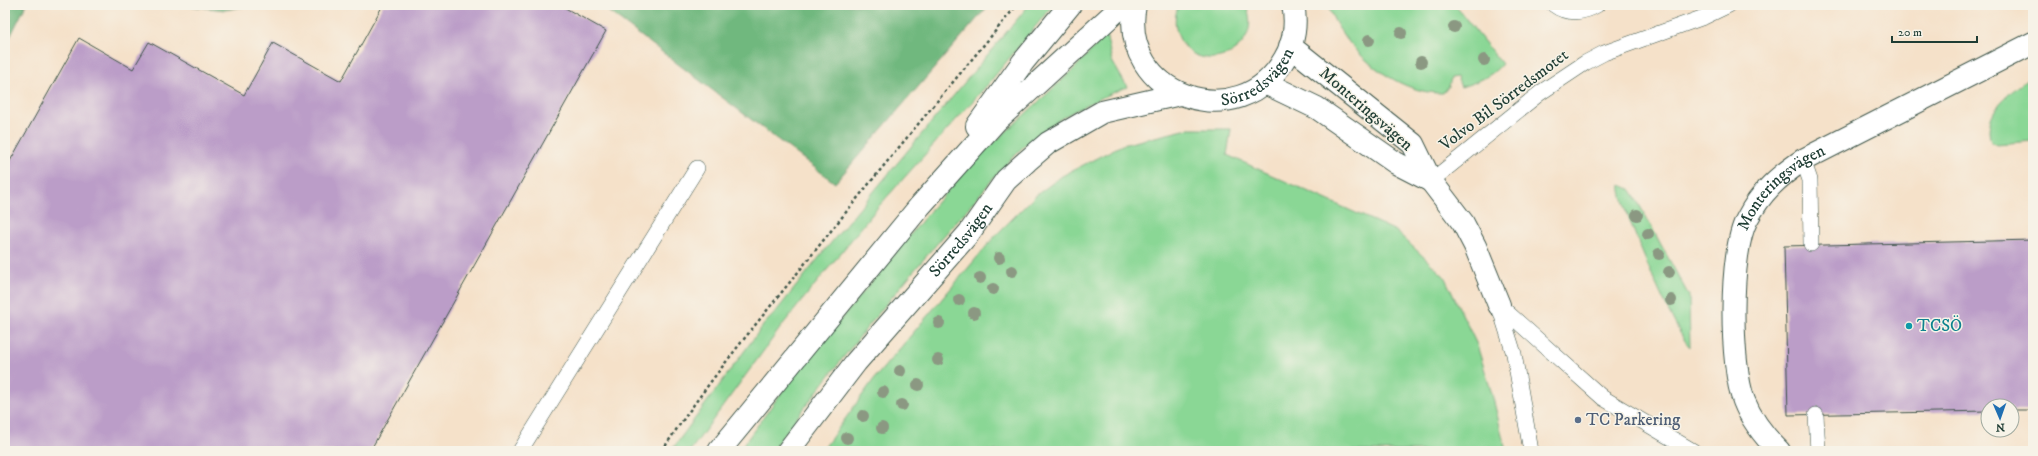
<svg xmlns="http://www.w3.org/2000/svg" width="2038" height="456" font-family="'IM FELL DW Pica',serif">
<rect width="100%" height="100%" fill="#f7f3e8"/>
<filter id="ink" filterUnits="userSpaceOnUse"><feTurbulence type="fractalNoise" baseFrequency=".025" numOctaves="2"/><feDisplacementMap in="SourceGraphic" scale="8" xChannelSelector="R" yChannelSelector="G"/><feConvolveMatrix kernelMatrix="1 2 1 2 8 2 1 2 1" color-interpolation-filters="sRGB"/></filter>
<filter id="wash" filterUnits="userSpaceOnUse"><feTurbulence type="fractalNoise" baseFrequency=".012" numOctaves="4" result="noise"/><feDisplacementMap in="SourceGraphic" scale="16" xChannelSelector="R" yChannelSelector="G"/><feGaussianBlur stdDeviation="0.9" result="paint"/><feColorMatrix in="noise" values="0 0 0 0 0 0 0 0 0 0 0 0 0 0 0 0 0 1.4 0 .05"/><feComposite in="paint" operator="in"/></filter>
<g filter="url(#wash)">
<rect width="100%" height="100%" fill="#f5e1c9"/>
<!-- green -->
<path fill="#8ad795" stroke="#548a64" d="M1029,5H1053L989,83L878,207L784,323L690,451H671L765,323L774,314L825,250Z
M1179,5H1246C1267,55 1191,81 1177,32C1174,23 1175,13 1179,5Z
M1328,5H1455L1502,64C1491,77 1477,82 1461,87L1457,77L1451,78L1449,86L1443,93C1397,95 1341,48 1328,5Z
M1106,34L1112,61L1127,87C1095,100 1064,114 1037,135C1009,157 987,187 964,213C896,289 833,369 772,451H739L789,382L934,206L972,163L1074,69Z
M2033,75V141L1996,144L1991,142C1981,110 2012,92 2033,75Z
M1188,129H1231L1227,155L1396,231L1444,276L1477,345L1492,394L1506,451H822L874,379L996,235L1035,196L1062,176L1122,145Z
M1621,185L1630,189L1634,195L1689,296L1690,347C1676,336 1616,198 1621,185Z"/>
<!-- forest -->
<path fill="#6fb87e" stroke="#477a59" d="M5,5H26L5,47Z
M182,5H252L225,10Z
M600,5H989L835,183Z"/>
<g id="blocks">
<!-- building -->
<path fill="#bb9dc8" d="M383,5H560L606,31L370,451H5V170L79,38L133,69L149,42L244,95L273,43L341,81Z
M2033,240V410H2012V406H1988V411L1788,415L1784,246Z"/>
</g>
</g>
<g filter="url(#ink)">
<use href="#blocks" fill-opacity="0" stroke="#3f564a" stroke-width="1"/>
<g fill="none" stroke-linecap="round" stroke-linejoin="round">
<!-- service casing -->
<g stroke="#3f564a" stroke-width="16">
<path id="service" d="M1554,5C1567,15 1584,13 1597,5
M1803,160L1810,180L1811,244
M1431,181L1540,93L1585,63L1604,53L1704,17L1729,5
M1499,305L1603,398L1693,451
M1499,306L1514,354L1531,451
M1816,415L1818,451
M520,451L697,168"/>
</g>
<!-- minor casing -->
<g stroke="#3f564a" stroke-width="24">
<g id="minor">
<path d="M1290,46L1413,144L1431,181L1463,223L1475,246L1499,305"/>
<path d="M1265,83L1317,108L1396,163L1431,181"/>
<path id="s1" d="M1779,451C1765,437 1751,419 1744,401C1730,366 1729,252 1747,219C1761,192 1778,177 1803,160L2033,43"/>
</g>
</g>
<!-- tertiary casing -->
<g stroke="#3f564a" stroke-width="24">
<g id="tertiary">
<path id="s2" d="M1135,5C1117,95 1240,139 1285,58C1294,43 1297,23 1293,5"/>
<path d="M977,126L1023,62L1070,5"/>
<path d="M719,451L920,206L996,121L1123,5"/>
<path id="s3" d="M788,451L856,362L969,233L1006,180L1027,161L1048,143L1102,112L1180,94"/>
</g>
</g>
<!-- path -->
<path stroke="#3f564a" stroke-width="2.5" stroke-dasharray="3 3" stroke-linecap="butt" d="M662,451C703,388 751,330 799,271C870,181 944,93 1017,5"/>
<!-- service -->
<use href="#service" stroke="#fff" stroke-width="15"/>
<!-- minor -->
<use href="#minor" stroke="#fff" stroke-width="22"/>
<!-- tertiary -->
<use href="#tertiary" stroke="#fff" stroke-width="22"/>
</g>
<!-- trees -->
<g fill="#8b9882">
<circle cx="1454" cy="27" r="6"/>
<circle cx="1401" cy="33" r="6"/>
<circle cx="1369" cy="40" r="6"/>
<circle cx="1484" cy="60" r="6"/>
<circle cx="1421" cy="62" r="6"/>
<circle cx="1637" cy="215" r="6"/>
<circle cx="1648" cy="234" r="6"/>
<circle cx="1659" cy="254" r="6"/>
<circle cx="999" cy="258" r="6"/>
<circle cx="1012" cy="271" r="6"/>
<circle cx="1669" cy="272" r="6"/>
<circle cx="980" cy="278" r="6"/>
<circle cx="993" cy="289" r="6"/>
<circle cx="959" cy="300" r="6"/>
<circle cx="1671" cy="300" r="6"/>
<circle cx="974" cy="313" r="6"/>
<circle cx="939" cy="323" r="6"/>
<circle cx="938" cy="360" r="6"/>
<circle cx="900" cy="371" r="6"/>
<circle cx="918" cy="385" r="6"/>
<circle cx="883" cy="392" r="6"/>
<circle cx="902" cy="405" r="6"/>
<circle cx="863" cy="416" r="6"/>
<circle cx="882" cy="428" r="6"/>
<circle cx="847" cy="438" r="6"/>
</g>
</g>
<!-- markers -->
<circle fill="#0f9aa8" stroke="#f7f3e8" stroke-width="1.5" cx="1909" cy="326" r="4"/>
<circle fill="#5c6f8a" stroke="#f7f3e8" stroke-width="1.5" cx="1578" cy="420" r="4"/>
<g text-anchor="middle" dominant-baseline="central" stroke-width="3" stroke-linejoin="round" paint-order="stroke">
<!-- street labels -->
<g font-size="17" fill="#1f3d34" stroke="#f7f3e8">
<text stroke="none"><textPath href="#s2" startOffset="194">Sörredsvägen</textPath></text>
<text transform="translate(1504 100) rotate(-37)">Volvo Bil Sörredsmotet</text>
<text transform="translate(1366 109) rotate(41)">Monteringsvägen</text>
<text stroke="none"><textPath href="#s1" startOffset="293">Monteringsvägen</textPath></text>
<text stroke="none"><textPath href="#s3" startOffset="273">Sörredsvägen</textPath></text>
</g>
<!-- culture labels -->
<g font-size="17" fill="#0d838f" stroke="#f7f3e8" text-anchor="start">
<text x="1917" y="326">TCSÖ</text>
</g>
<!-- service labels -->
<g font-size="17" fill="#4e5e75" stroke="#f7f3e8" text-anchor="start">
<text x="1586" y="420">TC Parkering</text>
</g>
</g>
<!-- margin -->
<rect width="2038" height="456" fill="none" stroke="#f7f3e8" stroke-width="20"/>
<!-- north arrow -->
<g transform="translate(2000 418) rotate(178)"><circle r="19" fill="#f7f3e8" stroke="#a1aaa0"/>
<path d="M0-3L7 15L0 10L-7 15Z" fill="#1f6fb2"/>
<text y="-6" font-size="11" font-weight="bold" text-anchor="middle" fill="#1f3d34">N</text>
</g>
<!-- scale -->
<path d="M1892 36v6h85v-6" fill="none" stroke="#1f3d34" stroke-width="2"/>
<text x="1898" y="36" font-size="12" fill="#1f3d34" stroke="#f7f3e8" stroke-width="3" paint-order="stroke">20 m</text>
</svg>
